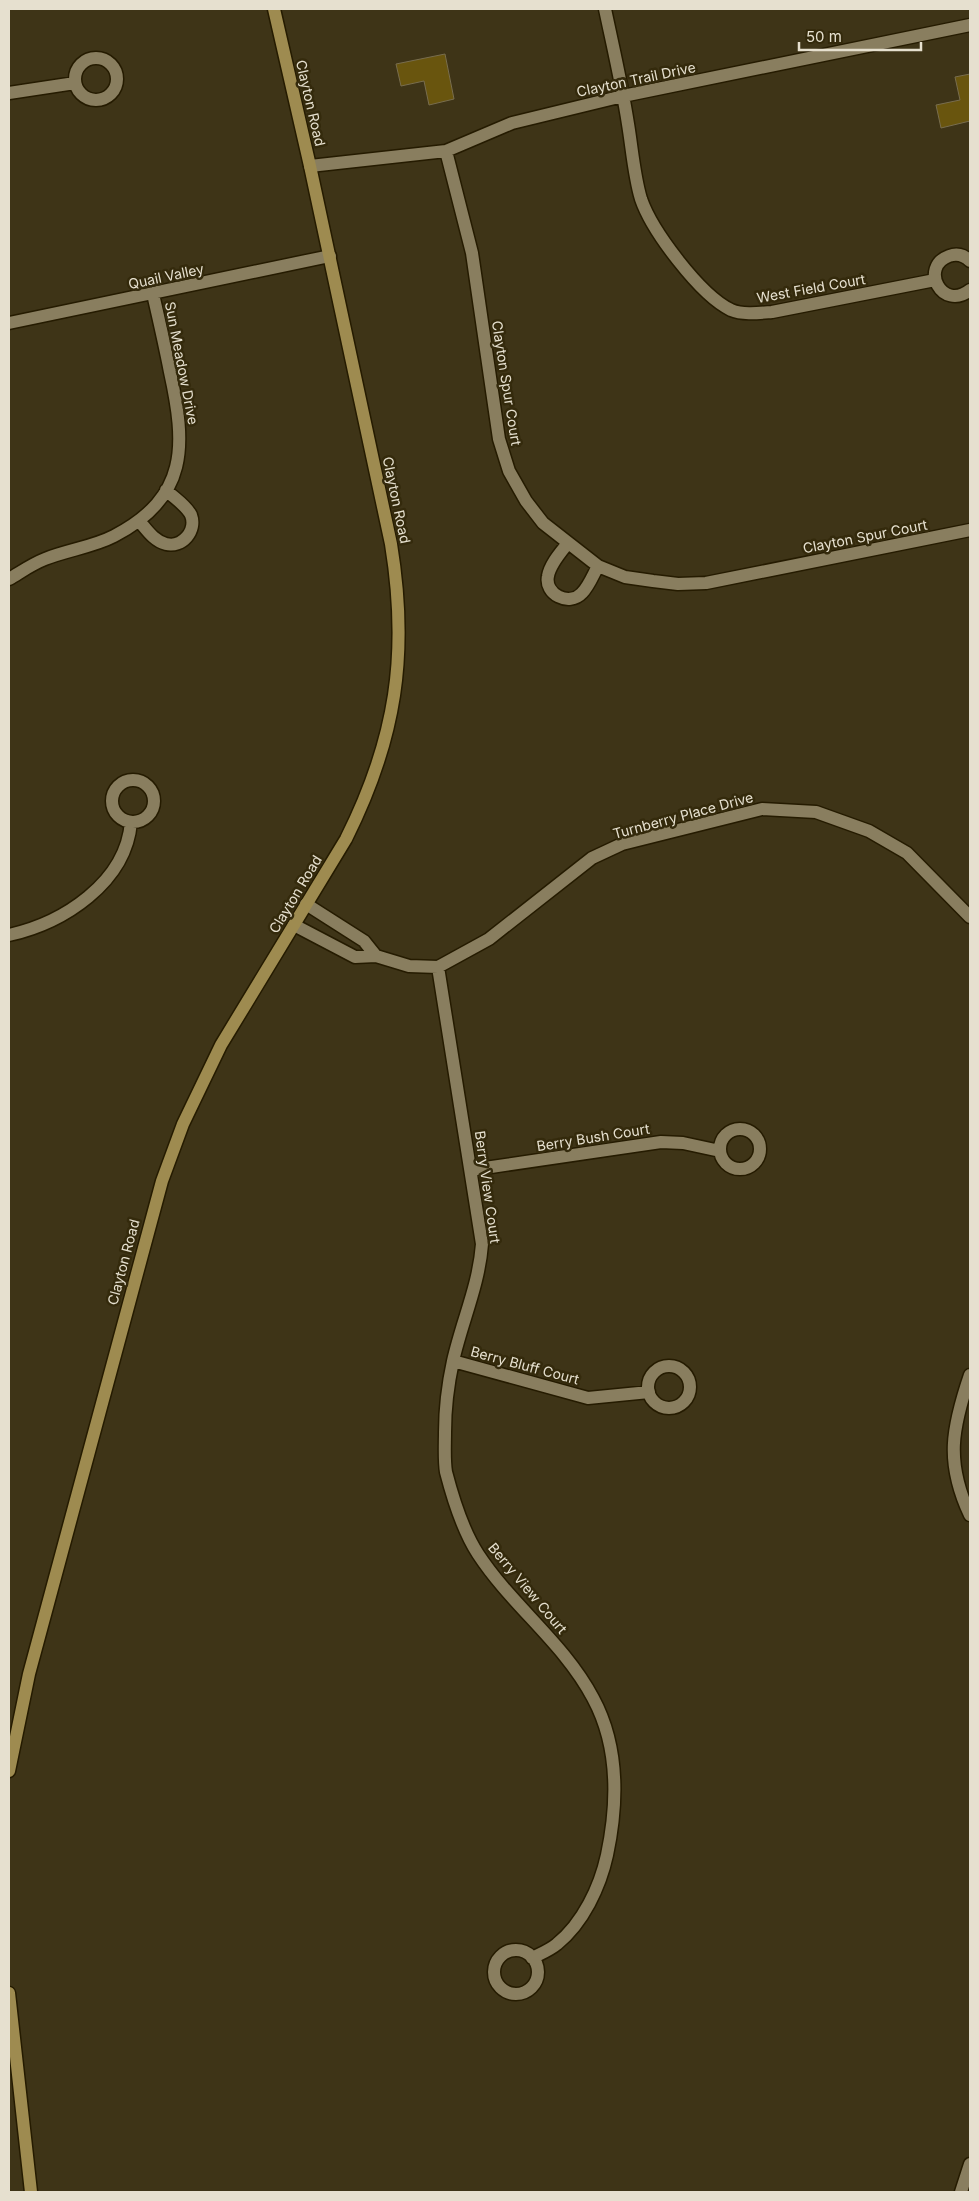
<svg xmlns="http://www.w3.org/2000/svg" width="979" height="2201" font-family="Inter,sans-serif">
<rect width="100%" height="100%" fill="#3e3417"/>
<!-- building -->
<path fill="#69550e" stroke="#786d4e" d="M445,54L454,99L429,105L424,81L401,86L396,64Z
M970,74V121L941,128L936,105L960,100L955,77Z"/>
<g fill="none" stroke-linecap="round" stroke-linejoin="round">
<!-- street casing -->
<g stroke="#251b00" stroke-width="15">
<path id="street" d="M605,9C613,47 622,85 628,124C632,148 634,176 641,199C652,231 700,295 731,310C743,315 759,313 772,312L935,280
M75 79a21 21 0 1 1 42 0a21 21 0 1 1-42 0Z
M9,93L75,83
M446,151L472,253L499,439L509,471L526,501L543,523L598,566L625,577L653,581L678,584L706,583L970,530
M310,166L446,151L512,123L623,96L970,25
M970,261C964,255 957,253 949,256C919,267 942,312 970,290
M9,323L330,256
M140,522C147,530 154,541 166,544C182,548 197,531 191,515C186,505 174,498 166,490
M568,543C561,552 550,564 548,576C544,594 569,607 582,593C589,586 593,575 598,566
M9,579C21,572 32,564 45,559C67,550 93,547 114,536C189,497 186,445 170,372C165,346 159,320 153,294
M112 801a21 21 0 1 1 42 0a21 21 0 1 1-42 0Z
M306,904L364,941L376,956
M294,925L355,957L376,956L409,966L438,967L489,939L592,858L622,844L762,809L816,812L869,831L907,853L970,917
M9,935C63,923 126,883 131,822
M438,967L482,1244C479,1285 462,1321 453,1361C448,1384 445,1409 445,1432C445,1445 444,1460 446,1472C453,1499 463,1531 478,1554C512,1606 564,1643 593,1698C619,1746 618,1803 607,1855C600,1887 583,1923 557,1944C550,1950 540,1954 532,1958
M720 1149a20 20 0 1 1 40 0a20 20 0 1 1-40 0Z
M471,1170L661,1142L683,1143L720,1151
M453,1361L588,1398L649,1392
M648 1387a21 21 0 1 1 42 0a21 21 0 1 1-42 0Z
M970,1375C952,1428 945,1462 970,1515
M494 1972a22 22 0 1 1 44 0a22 22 0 1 1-44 0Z
M961,2192L970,2164"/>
</g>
<!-- secondary casing -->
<g stroke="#251b00" stroke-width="15">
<path id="secondary" d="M9,1771L29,1674L162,1181L183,1124L221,1045L346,839C396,739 409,654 391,544L310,166L274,9
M9,1993L31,2192"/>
</g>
<!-- street -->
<use href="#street" stroke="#897e5f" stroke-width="12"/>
<!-- secondary -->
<use href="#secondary" stroke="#9e8b50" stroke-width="12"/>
</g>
<g text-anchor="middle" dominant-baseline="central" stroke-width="5" stroke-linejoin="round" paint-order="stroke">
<!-- street labels -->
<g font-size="14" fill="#e6e0cf" stroke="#342a0c">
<text transform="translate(636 79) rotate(-12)">Clayton Trail Drive</text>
<text transform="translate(311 103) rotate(77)">Clayton Road</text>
<text transform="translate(166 276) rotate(-12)">Quail Valley</text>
<text transform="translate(811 288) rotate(-10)">West Field Court</text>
<text transform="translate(182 363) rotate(79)">Sun Meadow Drive</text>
<text transform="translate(507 383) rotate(81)">Clayton Spur Court</text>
<text transform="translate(397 500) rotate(78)">Clayton Road</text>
<text transform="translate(865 536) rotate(-11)">Clayton Spur Court</text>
<text transform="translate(683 815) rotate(-15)">Turnberry Place Drive</text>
<text transform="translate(295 894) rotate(-59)">Clayton Road</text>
<text transform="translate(593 1137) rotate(-9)">Berry Bush Court</text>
<text transform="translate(488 1187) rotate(82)">Berry View Court</text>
<text transform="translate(123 1262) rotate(-75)">Clayton Road</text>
<text transform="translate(525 1365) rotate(15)">Berry Bluff Court</text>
<text transform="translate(528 1588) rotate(50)">Berry View Court</text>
</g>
</g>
<!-- border -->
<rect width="979" height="2201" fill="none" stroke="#e6e0cf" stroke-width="20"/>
<!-- scale -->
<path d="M799 42v8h122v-8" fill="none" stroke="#e6e0cf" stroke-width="2.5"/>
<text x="806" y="42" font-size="15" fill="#e6e0cf" stroke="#342a0c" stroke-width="4" paint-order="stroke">50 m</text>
</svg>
